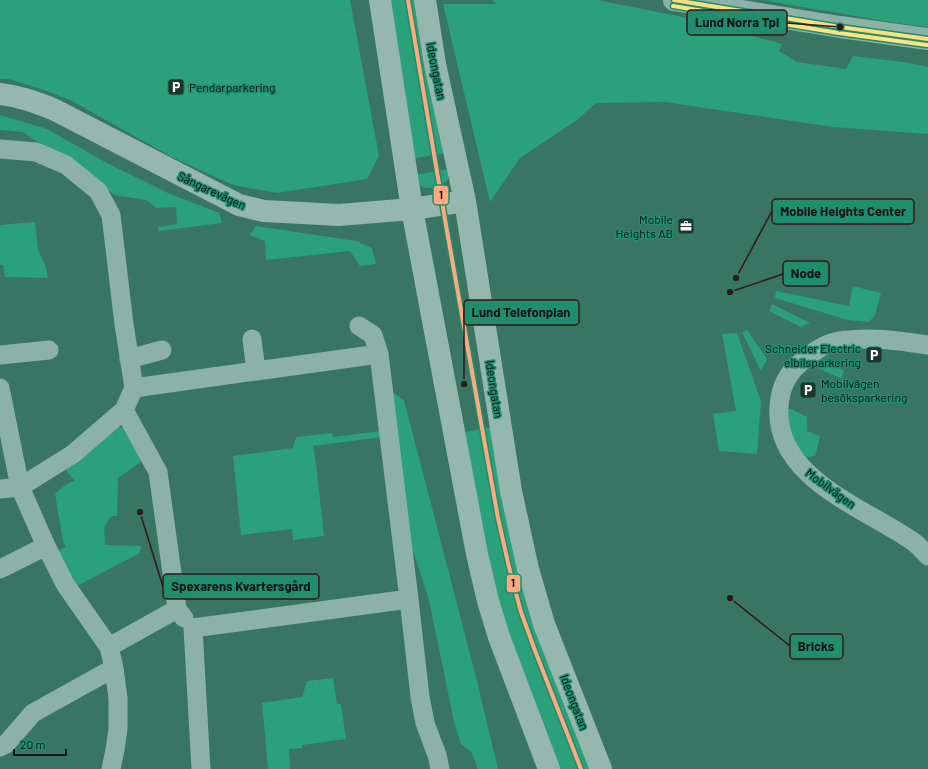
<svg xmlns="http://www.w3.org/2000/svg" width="928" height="769" font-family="Barlow,sans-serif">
<rect width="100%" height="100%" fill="#387562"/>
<!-- green -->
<path fill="#2aa07b" d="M0,0H350L379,156L367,179L277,193L233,185L172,157L70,100L41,89L8,79H0Z
M386,0H420L446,153L412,159Z
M492,0H597L678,16L782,44L779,51L797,62L846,69L853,56L903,62L928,67V134L833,127L665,102L596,103L577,120L520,158L490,202L443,4H496Z
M762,0H928V27L896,23Z
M0,115L47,129L107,163L168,193L219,213L222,223L159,231L158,227L177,224L176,207L157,208L146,200L115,195L23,132L0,130Z
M449,169C449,172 449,175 448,179C443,187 425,192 418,184C416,182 415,178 414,175Z
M35,222L38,250L46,267L48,278L5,277L3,265H0V225Z
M256,226L356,241L372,248L376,264L360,266L350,251L266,260L265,241L250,235Z
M853,286L881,293L875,315L869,322L848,320L775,298L776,291L849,306Z
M772,304L810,323L801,327L769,311Z
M747,330L767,359L761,371L742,332Z
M737,333L761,401L757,454L719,451L713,414L736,411L722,334Z
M822,359L844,371L842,377L840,378L811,365L817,360Z
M393,393L404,400L477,681L498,769H478L472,753L461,744L454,722L429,600L406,529Z
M787,409H791L807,417V431L820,436L816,453L815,456L807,457L804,455L799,450L790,432Z
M114,425L125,429L142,461L118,478L117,516H112C101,527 105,532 105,545L141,546L140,553L77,586L55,552L66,547L63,541L55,494C61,489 67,482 75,481L67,472L66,467Z
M494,427L595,769H556L501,626L460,433Z
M381,431L382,437L313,446L316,463L324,536L293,540L292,529L241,535L233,456L293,448L296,437L332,433L333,437Z
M333,678L337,704H341L346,739L302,745V748L289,749L290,769H268L262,703L302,697L307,681Z"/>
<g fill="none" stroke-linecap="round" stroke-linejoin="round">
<!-- street -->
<path stroke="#8cb1a6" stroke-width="19" d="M0,149L36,152L66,165L98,191L111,215L124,324L134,388
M359,326L373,335L379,354
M252,339L256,371
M928,345C901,341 877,337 850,340C842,340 833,342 826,345C816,349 807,357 799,364C786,375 780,390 779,407C774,479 868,509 915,543C920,547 924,552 928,556
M0,355L49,350
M129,359L162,350
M0,388L20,487L46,546L65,584L109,647L114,668L118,698V729L115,750L111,769
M124,410L158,472L177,609
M0,489L20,487L73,454L124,410L134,388L256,371L379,354L409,599L193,628L201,769
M0,569L46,546
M409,599L420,697L425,723L437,755L440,769
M109,647L177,609L184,618
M0,747L6,744L33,713L114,668"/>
<!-- secondary -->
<path stroke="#96b7ad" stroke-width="22" d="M380,0L412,209L477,554L488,601L499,637L549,769
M425,0L435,64L465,201L511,491L528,569L544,624L601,769
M0,94C19,96 35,102 53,109L239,205L264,211L339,215L412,209L465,201"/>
<!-- highway -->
<path stroke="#8cb1a6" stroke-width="22" d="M674,0L840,27L928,39"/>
<!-- bus-1 casing -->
<g stroke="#1f8e6c" stroke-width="7">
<path id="bus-1" d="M674,0L840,27L928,39"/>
</g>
<!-- bus-2 casing -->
<g stroke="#1f8e6c" stroke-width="7">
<path id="bus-2" d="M673,6L839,33L927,45"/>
</g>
<!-- bus-1 -->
<use href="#bus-1" stroke="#ffde80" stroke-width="4"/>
<!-- bus-2 -->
<use href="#bus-2" stroke="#ffe480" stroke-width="4"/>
<!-- tram-1 casing -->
<g stroke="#1f8e6c" stroke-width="7">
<path id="tram-1" d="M408,0L447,231L498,518L509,567L521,612L534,648L581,769"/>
</g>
<!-- tram-1 -->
<use href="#tram-1" stroke="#ffa980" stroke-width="4"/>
</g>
<!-- icons -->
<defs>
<g id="parking-square" transform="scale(0.9)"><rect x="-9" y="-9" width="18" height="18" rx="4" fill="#1f342d" stroke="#1f8e6c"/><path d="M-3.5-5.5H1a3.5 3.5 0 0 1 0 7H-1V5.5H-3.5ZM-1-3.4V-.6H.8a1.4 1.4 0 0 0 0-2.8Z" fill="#fff"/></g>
<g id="office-square" transform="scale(0.9)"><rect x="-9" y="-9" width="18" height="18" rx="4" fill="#1f342d" stroke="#1f8e6c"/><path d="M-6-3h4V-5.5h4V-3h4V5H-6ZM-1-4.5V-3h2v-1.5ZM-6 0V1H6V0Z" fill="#fff"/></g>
</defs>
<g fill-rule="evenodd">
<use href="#parking-square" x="176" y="87"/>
<use href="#office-square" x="686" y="226"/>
<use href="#parking-square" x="874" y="355"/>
<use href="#parking-square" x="808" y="390"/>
</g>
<g text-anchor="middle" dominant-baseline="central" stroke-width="3" stroke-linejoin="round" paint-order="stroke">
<!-- street labels -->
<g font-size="12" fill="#111" stroke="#1f8e6c">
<text transform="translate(437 71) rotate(79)">Ideongatan</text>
<text transform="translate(212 190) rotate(25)">Sångarevägen</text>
<text transform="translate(495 389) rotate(81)">Ideongatan</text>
<text transform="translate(831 488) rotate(36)">Mobilvägen</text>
<text transform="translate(575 702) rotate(69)">Ideongatan</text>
</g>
<!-- poi labels -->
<g font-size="12" fill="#111" stroke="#1f8e6c" text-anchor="start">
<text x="189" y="87">Pendarparkering</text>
<text x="673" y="219" text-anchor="end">Mobile<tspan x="673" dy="14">Heights AB</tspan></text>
<text x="861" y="348" text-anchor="end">Schneider Electric<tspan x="861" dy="14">elbilsparkering</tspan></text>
<text x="821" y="383">Mobilvägen<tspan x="821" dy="14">besöksparkering</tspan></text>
</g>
</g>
<!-- callouts -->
<path fill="none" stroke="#381616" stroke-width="1.5" d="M840 27L787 23M736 278L772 211M730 292L783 274M464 384L464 312M140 512L163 587M730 598L790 646"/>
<g fill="#381616" stroke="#1f8e6c" stroke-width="1.5">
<circle cx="840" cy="27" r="4"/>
<circle cx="736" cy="278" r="4"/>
<circle cx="730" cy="292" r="4"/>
<circle cx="464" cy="384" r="4"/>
<circle cx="140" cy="512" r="4"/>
<circle cx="730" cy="598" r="4"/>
</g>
<g fill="#1f8e6c" stroke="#381616" stroke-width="1.5">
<rect x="687" y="10" width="100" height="25" rx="4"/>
<rect x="772" y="199" width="142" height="25" rx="4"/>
<rect x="783" y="261" width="46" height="25" rx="4"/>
<rect x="464" y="300" width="115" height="25" rx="4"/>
<rect x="163" y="574" width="156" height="25" rx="4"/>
<rect x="790" y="634" width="53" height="25" rx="4"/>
</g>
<g font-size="13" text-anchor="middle" font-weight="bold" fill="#111">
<text x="737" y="27">Lund Norra Tpl</text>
<text x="843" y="216">Mobile Heights Center</text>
<text x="806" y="278">Node</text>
<text x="521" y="317">Lund Telefonplan</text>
<text x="241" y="591">Spexarens Kvartersgård</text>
<text x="816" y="651">Bricks</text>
</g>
<g stroke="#1f8e6c" stroke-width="1.5">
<rect x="433" y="185" width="16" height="20" rx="4" fill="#ffa980"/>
<rect x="506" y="574" width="15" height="19" rx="4" fill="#ffa980"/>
</g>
<g font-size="11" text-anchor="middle" font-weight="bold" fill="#111">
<text x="441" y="199">1</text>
<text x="513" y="587">1</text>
</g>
<!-- scale -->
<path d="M14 749v6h52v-6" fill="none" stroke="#111111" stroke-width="2"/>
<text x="20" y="749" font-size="12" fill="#111111" stroke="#1f8e6c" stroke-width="3" paint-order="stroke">20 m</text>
</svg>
